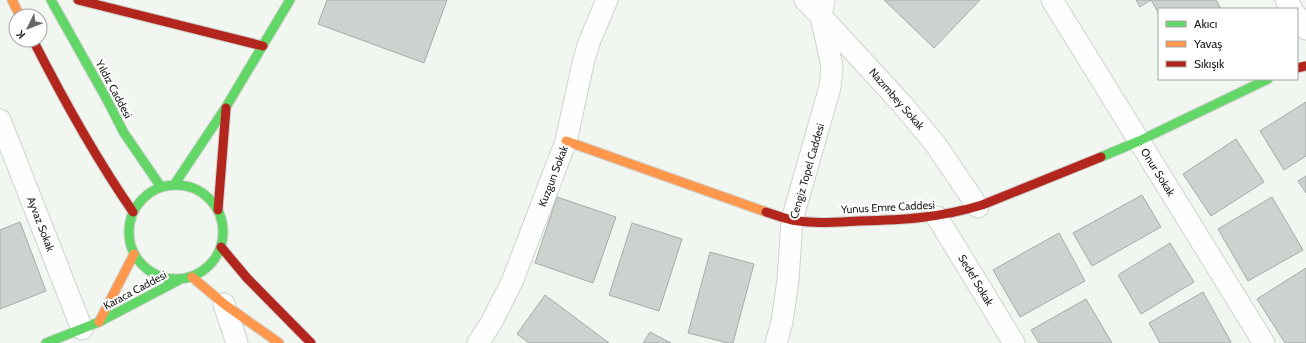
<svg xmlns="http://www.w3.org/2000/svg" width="1306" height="343" font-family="Cabin,sans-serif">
<rect width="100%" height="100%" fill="#f1f6f1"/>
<!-- building -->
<path fill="#ced2cf" stroke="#a7aba7" d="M327,0H447L424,63L318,24Z
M884,0H980L934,48Z
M1136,0H1216L1221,9H1159V14L1151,0L1140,7Z
M1306,102V156L1284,170L1260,131Z
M1236,139L1264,182L1211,216L1183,174Z
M1306,176V193L1298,181Z
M1142,195L1161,227L1092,266L1073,233Z
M557,197L616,217L593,283L535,263Z
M1272,197L1303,250L1248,281L1218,229Z
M20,222L46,291L0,309V230Z
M632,223L682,239L659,311L609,295Z
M1059,233L1085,281L1020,317L993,270Z
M1170,243L1194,282L1141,314L1118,275Z
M710,252L754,264L733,343H728L688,333Z
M1306,268V343H1285L1257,299Z
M1203,292L1231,342L1229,343H1160L1149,323Z
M545,295L609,343H529L517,334Z
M1086,299L1112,343H1039L1031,330Z
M650,332L671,343H643Z"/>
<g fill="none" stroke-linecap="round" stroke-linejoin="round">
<!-- street casing -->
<g stroke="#cfd2cf" stroke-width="23">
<path id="street" d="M805,0L821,16L902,104L936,145L978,207
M1052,0L1264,343
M1286,0L1292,9
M1297,16L1306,29
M0,120L82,329
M937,217L1014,343
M224,304L237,343
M478,343L491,323L512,282L566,141L584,59L590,40L607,0
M776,343L782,322L788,280L792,220L830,87L832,66L821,16L824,0"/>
</g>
<!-- fast casing -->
<g stroke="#cfd2cf" stroke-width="11">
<path id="fast" d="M51,0L106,98L124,133L161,187
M1101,157L1139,141L1268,79
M129 232a47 47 0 1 1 94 0a47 47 0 1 1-94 0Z
M174,185L226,107L290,0
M46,343L99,322L181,279"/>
</g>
<!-- slow casing -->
<g stroke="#cfd2cf" stroke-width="11">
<path id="slow" d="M12,0L20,16
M566,141L766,212
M192,277L224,304L279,343
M99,322L134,254"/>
</g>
<!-- jam casing -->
<g stroke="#cfd2cf" stroke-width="11">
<path id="jam" d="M78,0L263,46
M33,40C63,99 95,157 133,212
M1297,68L1306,66
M218,210L226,108
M766,212C775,215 783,218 792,220C814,224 837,222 859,221C903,220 939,218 982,205L1101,157
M221,247L247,278L311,343"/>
</g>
<!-- street -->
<use href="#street" stroke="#fdfefd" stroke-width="21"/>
<!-- fast -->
<use href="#fast" stroke="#63d668" stroke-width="9"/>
<!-- slow -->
<use href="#slow" stroke="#ff974d" stroke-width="9"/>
<!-- jam -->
<use href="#jam" stroke="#b3261e" stroke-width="9"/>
</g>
<g text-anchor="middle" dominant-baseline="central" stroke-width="4" stroke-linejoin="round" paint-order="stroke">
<!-- street labels -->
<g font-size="11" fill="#1b1e1b" stroke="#fff">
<text transform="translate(114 89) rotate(62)">Yıldız Caddesi</text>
<text transform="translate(897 99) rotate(49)">Nazımbey Sokak</text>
<text transform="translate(807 171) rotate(-74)">Cengiz Topel Caddesi</text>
<text transform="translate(1158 172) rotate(58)">Onur Sokak</text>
<text transform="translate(553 176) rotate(-69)">Kuzgun Sokak</text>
<text transform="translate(888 207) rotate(-3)">Yunus Emre Caddesi</text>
<text transform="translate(41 224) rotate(69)">Ayvaz Sokak</text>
<text transform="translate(976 280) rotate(59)">Sedef Sokak</text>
<text transform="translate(135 290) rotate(-28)">Karaca Caddesi</text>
</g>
</g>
<!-- legend -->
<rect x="1158" y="8" width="140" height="72" fill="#ffffff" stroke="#a4a5a4"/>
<rect x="1166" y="21" width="20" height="6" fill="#63d668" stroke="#a4a5a4"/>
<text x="1194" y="28" font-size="12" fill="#1b1e1b">Akıcı</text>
<rect x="1166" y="41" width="20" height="6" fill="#ff974d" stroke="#a4a5a4"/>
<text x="1194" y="48" font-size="12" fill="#1b1e1b">Yavaş</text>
<rect x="1166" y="61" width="20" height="6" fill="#b3261e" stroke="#a4a5a4"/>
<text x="1194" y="68" font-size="12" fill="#1b1e1b">Sıkışık</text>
<!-- north arrow -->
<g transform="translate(28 28) rotate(227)"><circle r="19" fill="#ffffff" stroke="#a4a5a4"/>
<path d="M0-3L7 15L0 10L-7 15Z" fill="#666a66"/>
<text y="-6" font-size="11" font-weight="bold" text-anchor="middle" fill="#1b1e1b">K</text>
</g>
</svg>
